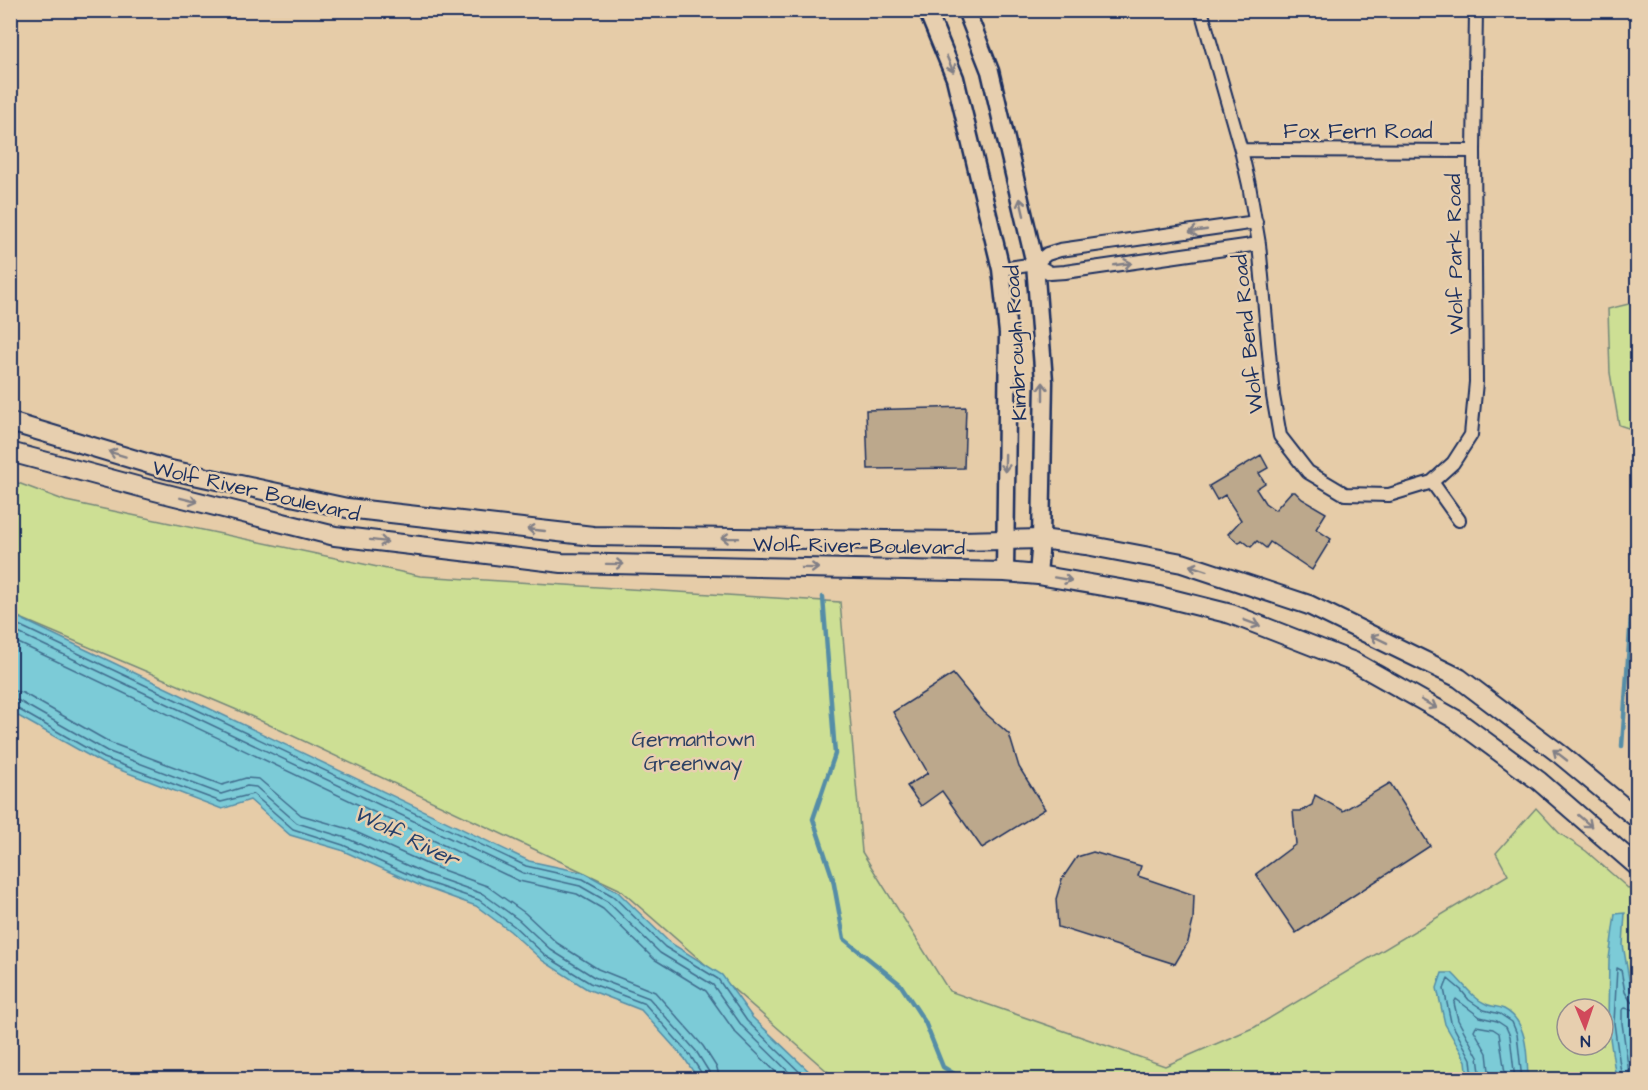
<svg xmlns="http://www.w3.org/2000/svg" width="1648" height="1090" font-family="'Architects Daughter',sans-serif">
<rect width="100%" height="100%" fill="#e6cca8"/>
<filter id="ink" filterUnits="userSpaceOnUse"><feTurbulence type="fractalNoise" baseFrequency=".0167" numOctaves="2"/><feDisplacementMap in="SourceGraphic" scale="12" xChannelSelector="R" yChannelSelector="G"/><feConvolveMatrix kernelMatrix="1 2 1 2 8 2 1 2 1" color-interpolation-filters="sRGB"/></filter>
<g filter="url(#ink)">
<!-- green -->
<path fill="#cddf94" stroke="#748779" stroke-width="1.5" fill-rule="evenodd" d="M1637,302H1638L1637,431L1619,425L1610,373L1608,309Z
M10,480L66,501L420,576L840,602L862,852L949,991L1165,1066L1255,1027L1508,875L1496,853L1536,808L1559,833L1586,851L1637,896V1079H836L619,889L244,713L11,614ZM1567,1009H1603V1045H1567Z"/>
<!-- water -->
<path fill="#7bcbd7" stroke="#558da7" stroke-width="1.5" d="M11,614L529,861L585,873L617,891L669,942L722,975L752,1017L817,1079H698L685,1059L641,1010L587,989L543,961L510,931L476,906L421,886L341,850L290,835L250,800L222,809L102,763L11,712Z
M1625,913L1623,945L1631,990L1637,1002V1079H1616L1608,1024L1609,959L1615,914Z
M1442,973H1452C1463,983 1472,998 1486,1004C1491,1007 1498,1006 1504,1009C1528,1021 1527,1056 1528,1079H1468L1466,1061L1445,1024L1437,988Z"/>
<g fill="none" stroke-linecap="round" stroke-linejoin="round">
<!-- shore -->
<path stroke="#416d8e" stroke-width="1.5" d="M10,621L526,866L583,879L613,896L665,947L718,979L747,1021L808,1080
M10,629L523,873L580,886L608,902L660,953L713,985L742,1026L797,1080
M10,639L519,881L577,894L603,909L654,959L706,991L735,1032L784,1080
M10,690L23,693L111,743L222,785L246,778L259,779L301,815L349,829L429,865L487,886L525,913L557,943L598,969L655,992L703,1046L717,1068L720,1080
M10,699L19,701L107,751L221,794L247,786L256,787L297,823L346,838L426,874L483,894L519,920L551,950L594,977L649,998L696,1051L709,1072L711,1080
M10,707L16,708L104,758L221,802L253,794L293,829L343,845L423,881L479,900L514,926L546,956L590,983L645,1004L690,1055L702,1074L703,1080
M1473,1080L1471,1059L1451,1022L1444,989L1448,979L1461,990L1469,1000L1484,1010L1500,1014L1512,1022L1517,1034L1522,1080
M1481,1080L1478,1057L1458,1020L1454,1003L1456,999L1480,1017L1497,1021L1506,1027L1510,1036L1515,1080
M1490,1080L1487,1053L1474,1030L1476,1026L1493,1029L1499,1033L1506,1080
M1622,1080L1614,1023L1617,968L1621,970L1625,992L1631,1002L1638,1004
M1630,1080L1622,1023V1010L1625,1008L1638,1011"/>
<!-- stream -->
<path stroke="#558da7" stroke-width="4.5" d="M823,597L835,754L813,819L833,879L844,939L900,984L925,1022L943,1067L964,1080
M1622,746L1638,514"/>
</g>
<!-- building -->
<path fill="#bca88c" stroke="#1b2f5e" stroke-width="1.5" d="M966,407L964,468L868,469L866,410Z
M1261,455L1268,468L1259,473L1265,483L1256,489L1265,503L1275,510L1291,492H1295L1302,499L1326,513L1316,529L1331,539L1312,570L1270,542L1266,548L1257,541L1251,547L1242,540L1239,543L1228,534L1241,520L1225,495L1217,500L1209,486Z
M953,674L984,712L1009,734L1019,767L1045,809L982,848L942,791L921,806L907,786L928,773L893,712Z
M1390,783L1430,846L1296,933L1256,874L1296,844L1293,811H1301L1312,805L1315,795L1343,811Z
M1093,852L1141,866L1138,876L1194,895L1193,921L1188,942L1175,964L1058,927L1056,899L1062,879L1077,857Z"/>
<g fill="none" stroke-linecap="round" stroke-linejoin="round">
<!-- minor casing -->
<g stroke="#1b2f5e" stroke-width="16">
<path id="minor" d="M1201,10L1241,150L1249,185L1259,244L1273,396L1280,436L1308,472L1345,494L1389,495L1432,482L1459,520
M1241,150L1474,151
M1256,222L1060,250L1047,254L1035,264L1050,273L1065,272L1259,244
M1001,269L1035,264
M1432,482L1453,463L1471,435L1476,382L1474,151L1476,10"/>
</g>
<!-- tertiary casing -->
<g stroke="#1b2f5e" stroke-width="21">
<path id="tertiary" d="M927,10L955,78L1001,269L1008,333L1005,572
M966,10L990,71L1035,264L1044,381L1041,539L1038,575"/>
</g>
<!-- secondary casing -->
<g stroke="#1b2f5e" stroke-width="22">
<path id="secondary" d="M10,422L166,469L347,508L593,536L961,541L1041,539L1086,545L1182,563L1309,605L1459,678L1561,755L1638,819
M10,452L155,491L335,536L562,563L1005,572L1038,575L1155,595L1231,614L1354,662L1455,719L1539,781L1638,867"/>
</g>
<!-- minor -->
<use href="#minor" stroke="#e7cfaf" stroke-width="12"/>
<!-- tertiary -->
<use href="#tertiary" stroke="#e7cfaf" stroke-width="16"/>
<!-- secondary -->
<use href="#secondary" stroke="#e7cfaf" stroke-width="18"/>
</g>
<!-- one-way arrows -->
<defs><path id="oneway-shaft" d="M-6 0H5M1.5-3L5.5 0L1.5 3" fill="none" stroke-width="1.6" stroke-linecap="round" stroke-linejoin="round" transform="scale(1.5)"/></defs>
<g stroke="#817f86">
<use href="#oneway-shaft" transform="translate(950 64) rotate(67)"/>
<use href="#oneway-shaft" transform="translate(1022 207) rotate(-103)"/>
<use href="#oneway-shaft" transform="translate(1198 231) rotate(172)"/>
<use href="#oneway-shaft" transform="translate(1123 264) rotate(-8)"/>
<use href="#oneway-shaft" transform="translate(1043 391) rotate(-90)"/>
<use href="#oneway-shaft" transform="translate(117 454) rotate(-163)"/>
<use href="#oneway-shaft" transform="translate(1005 463) rotate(91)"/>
<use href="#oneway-shaft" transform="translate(189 500) rotate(14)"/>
<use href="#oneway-shaft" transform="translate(536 530) rotate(-174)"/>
<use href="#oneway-shaft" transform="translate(730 538) rotate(-179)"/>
<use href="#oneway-shaft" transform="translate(379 541) rotate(7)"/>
<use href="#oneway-shaft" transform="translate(615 564) rotate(1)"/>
<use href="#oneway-shaft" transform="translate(810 568) rotate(1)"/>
<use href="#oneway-shaft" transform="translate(1198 568) rotate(-162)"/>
<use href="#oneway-shaft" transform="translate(1063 579) rotate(10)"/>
<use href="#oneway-shaft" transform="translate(1252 623) rotate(21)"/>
<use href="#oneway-shaft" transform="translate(1379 639) rotate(-154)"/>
<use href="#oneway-shaft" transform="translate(1429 704) rotate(29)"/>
<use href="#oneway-shaft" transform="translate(1560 755) rotate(-142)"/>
<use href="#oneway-shaft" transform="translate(1585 821) rotate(41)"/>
</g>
</g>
<g text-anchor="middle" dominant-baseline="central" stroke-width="5" stroke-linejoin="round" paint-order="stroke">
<!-- street labels -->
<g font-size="21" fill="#1b2f5e" stroke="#e7cfaf">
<text x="1358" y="131">Fox Fern Road</text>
<text transform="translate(1455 254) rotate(-91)">Wolf Park Road</text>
<text transform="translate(1248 334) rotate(-96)">Wolf Bend Road</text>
<text transform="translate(1016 343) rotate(-93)">Kimbrough Road</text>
<text transform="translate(256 491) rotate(13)">Wolf River Boulevard</text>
<text transform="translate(859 546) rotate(1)">Wolf River Boulevard</text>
</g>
<!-- park labels -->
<g font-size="21" fill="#2d4163" stroke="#e7cfaf">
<text x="693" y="739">Germantown<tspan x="693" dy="24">Greenway</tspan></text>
</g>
<!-- water labels -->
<g font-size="22" font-style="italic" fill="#253f6a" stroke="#e7cfaf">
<text transform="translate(406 837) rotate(26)">Wolf River</text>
</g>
</g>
<!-- margin -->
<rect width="1648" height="1090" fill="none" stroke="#e7cfaf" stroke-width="36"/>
<rect x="18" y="18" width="1612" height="1054" fill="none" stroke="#1b2f5e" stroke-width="2" filter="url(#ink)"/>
<!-- north arrow -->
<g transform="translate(1585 1027) rotate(178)"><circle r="28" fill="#e7cfaf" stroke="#958f8f" stroke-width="1.5"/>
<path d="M0-4.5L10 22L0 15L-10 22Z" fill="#d1495b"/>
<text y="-9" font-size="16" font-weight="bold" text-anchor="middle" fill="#1b2f5e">N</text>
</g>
</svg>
